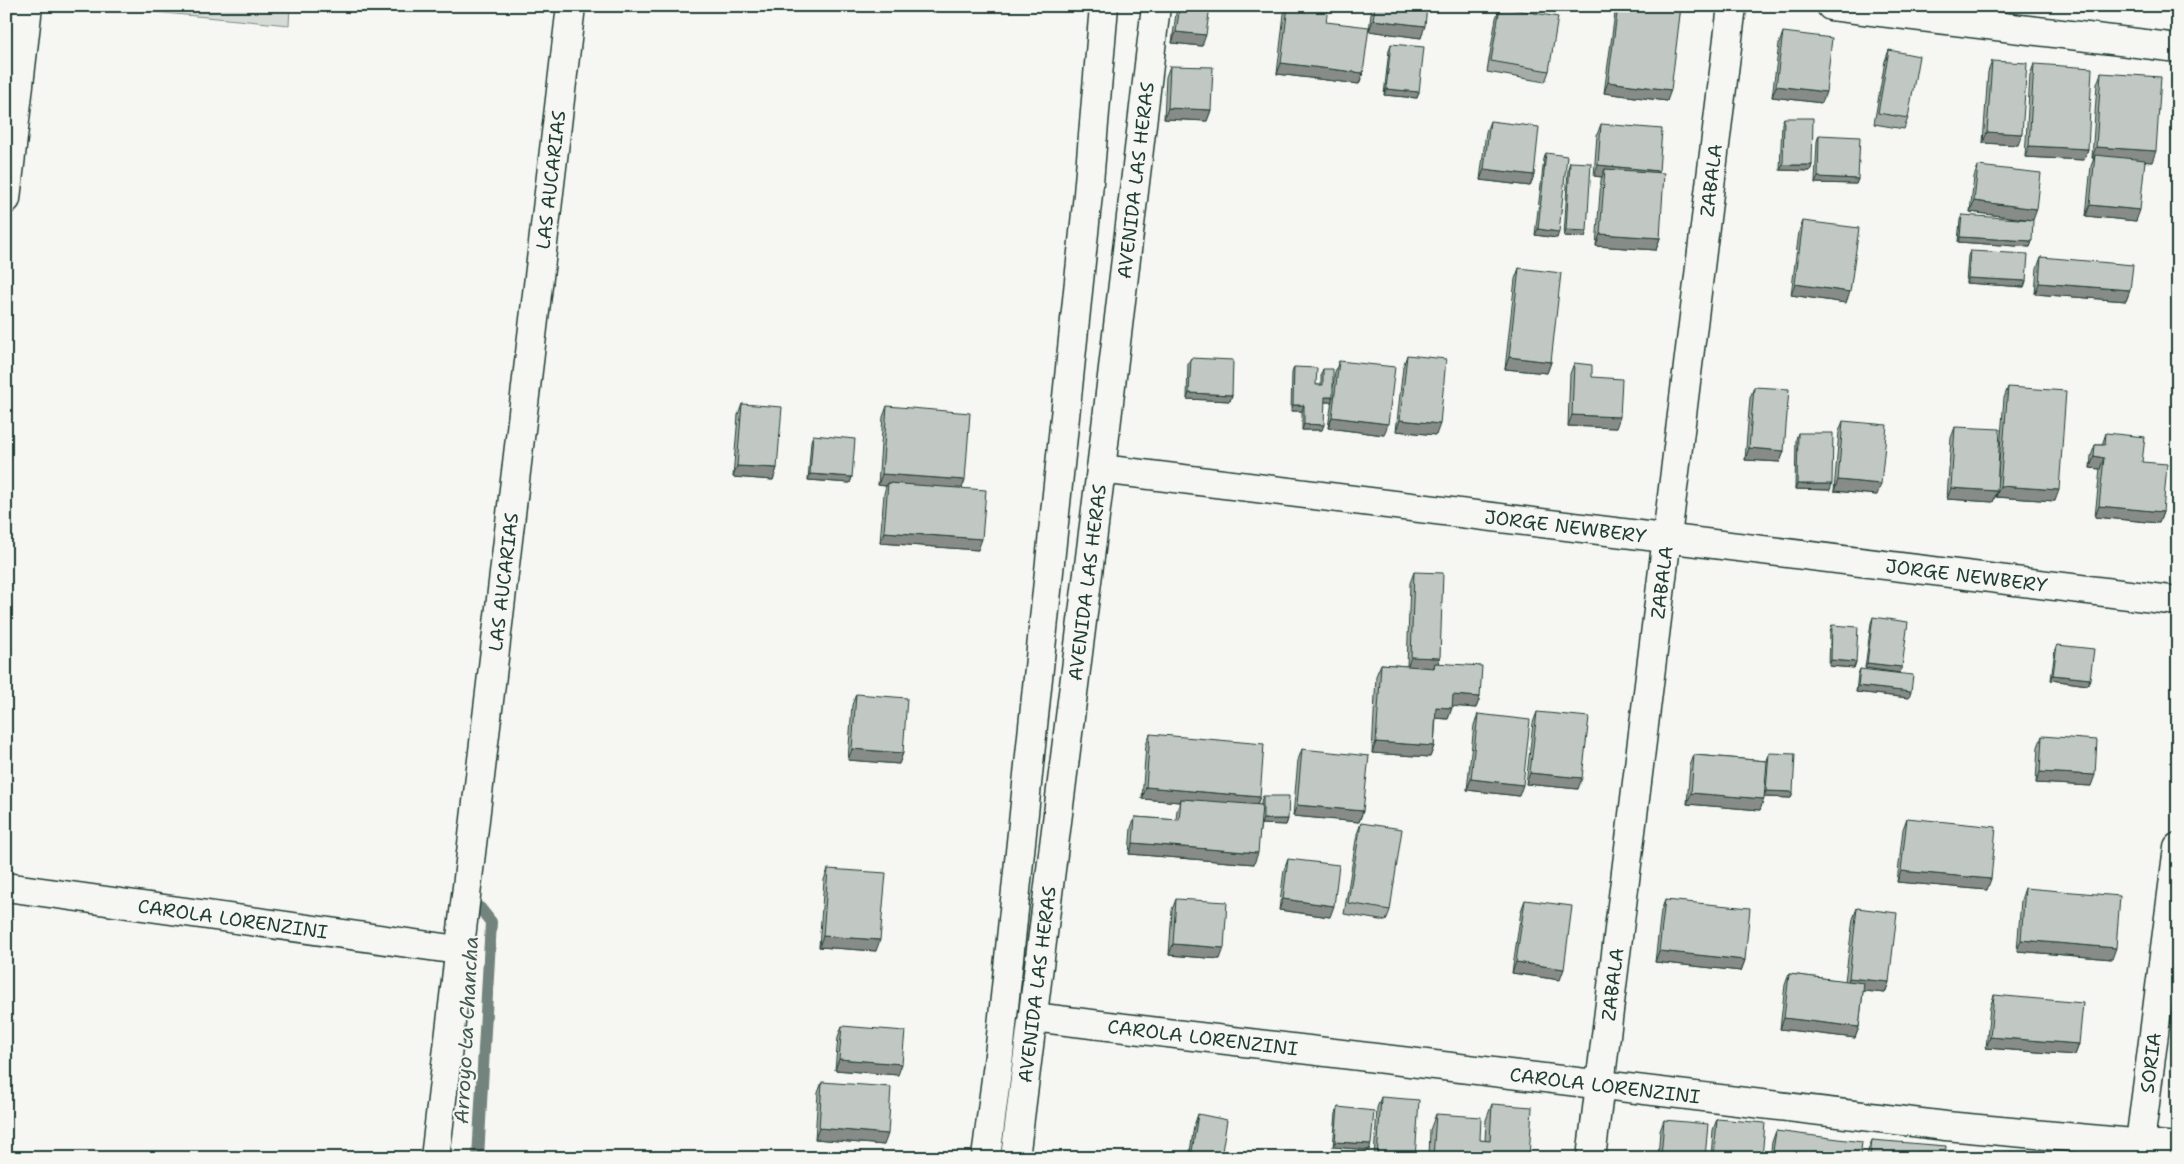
<svg xmlns="http://www.w3.org/2000/svg" width="2184" height="1164" font-family="'Shantell Sans',sans-serif">
<rect width="100%" height="100%" fill="#f6f6f2"/>
<filter id="ink" filterUnits="userSpaceOnUse"><feTurbulence type="fractalNoise" baseFrequency=".02" numOctaves="2"/><feDisplacementMap in="SourceGraphic" scale="10" xChannelSelector="R" yChannelSelector="G"/><feConvolveMatrix kernelMatrix="1 2 1 2 8 2 1 2 1" color-interpolation-filters="sRGB"/></filter>
<g filter="url(#ink)">
<!-- grass -->
<path fill="#d6dbd6" stroke="#7a8c85" d="M145,6H290L289,25L144,11Z"/>
<g fill="none" stroke-linecap="round" stroke-linejoin="round">
<!-- stream -->
<path stroke="#72847d" stroke-width="12" d="M478,1158L491,922L480,908"/>
<!-- minor casing -->
<g stroke="#1f3d34" stroke-width="31">
<g id="minor">
<path d="M6,199L28,6"/>
<path id="s1" d="M1101,469L2178,601"/>
<path id="s2" d="M6,887L458,950"/>
<path id="s3" d="M1033,1017L1946,1126L2178,1147"/>
<path id="s4" d="M435,1158L571,6"/>
<path id="s5" d="M1591,1158L1732,6"/>
<path id="s6" d="M2138,1158L2178,847"/>
</g>
</g>
<!-- secondary casing -->
<g stroke="#1f3d34" stroke-width="31">
<g id="secondary">
<path d="M1831,6L2178,48"/>
<path d="M986,1158L999,1055L1088,194L1104,6"/>
<path id="s7" d="M1015,1158L1101,469L1156,6"/>
</g>
</g>
<!-- minor -->
<use href="#minor" stroke="#f6f6f2" stroke-width="28"/>
<!-- secondary -->
<use href="#secondary" stroke="#f6f6f2" stroke-width="28"/>
</g>
<!-- wall -->
<path fill="#a6aca8" stroke="#1f3d34" d="M1177,6H1210L1202,46L1172,43Z
M1287,6H1314L1363,73L1359,84L1277,74L1284,14Z
M1372,6H1427L1421,38L1369,31Z
M1616,6H1681L1667,101L1604,93Z
M1500,7L1549,71L1545,82L1487,72L1496,18Z
M1783,32L1822,103L1772,97L1779,44Z
M1391,44L1419,92L1417,98L1384,95L1389,50Z
M1889,50L1908,118L1904,129L1874,124L1885,61Z
M1992,61L2018,145L1983,143L1988,72Z
M2034,64L2088,149L2084,160L2025,157L2030,75Z
M1170,66L1211,110L1207,121L1164,119L1166,77Z
M2101,73L2152,162L2144,161L2136,221L2086,216L2091,166L2094,158H2092L2097,84Z
M1784,118L1812,165L1810,171L1780,170L1782,123Z
M1490,121L1534,175L1530,186L1480,180L1486,132Z
M1601,124L1659,171L1660,238L1656,250L1596,246L1601,180L1602,177L1594,176L1597,135Z
M1819,135L1858,179L1856,184L1815,183L1817,141Z
M1546,153L1557,238L1535,235L1544,159Z
M1570,162L1585,237L1564,236L1568,168Z
M1978,166L2033,220L1970,212L1974,177Z
M1962,215L2032,241L2030,247L1958,242L1960,220Z
M1803,221L1846,303L1791,295L1799,232Z
M1970,251L2026,281L2024,287L1966,283L1968,256Z
M2041,257L2130,290L2126,301L2035,294L2037,268Z
M1519,268L1551,362L1547,373L1505,369L1515,279Z
M1407,355L1436,435L1396,431L1403,367Z
M1191,358L1232,395L1230,401L1187,399L1188,363Z
M1339,361L1384,435L1328,428L1332,400L1331,402H1324L1322,430H1302V411H1291L1292,373L1294,367L1316,385H1321V374L1323,369L1333,388L1335,372Z
M1574,363L1592,377L1616,428L1568,426L1570,374Z
M1754,387L1784,451L1780,462L1745,460L1750,398Z
M2008,387L2055,501L1996,497L1997,491L1993,502L1947,499L1951,438L1955,427L1997,489L2004,398Z
M742,404L777,468L773,480L733,477L738,415Z
M887,406L962,489L978,550L880,543L884,494L886,486L878,485L883,417Z
M1843,421L1877,495L1834,491L1839,432Z
M1798,433L1830,490L1795,489L1796,439Z
M2106,433L2142,462L2163,512L2159,523L2095,517L2100,469L2090,468L2091,456L2095,445H2102Z
M813,435L852,477L850,483L808,480L811,441Z
M1414,572L1439,663L1480,697L1476,708L1452,706L1448,719L1436,718L1434,746L1430,757L1372,753L1376,676L1381,664L1407,666L1410,583Z
M1873,617L1902,667L1900,673L1865,668L1871,623Z
M1832,625L1856,662L1854,668L1829,666L1830,631Z
M2057,645L2088,685L2051,680L2055,650Z
M1860,669L1909,698L1856,692L1858,674Z
M856,694L903,753L899,764L848,760L852,705Z
M1537,712L1578,789L1526,784L1533,723Z
M1478,714L1519,796L1467,790L1474,725Z
M1150,734L1260,797L1257,804L1261,805V801L1263,796L1288,819L1286,825L1261,824L1254,864L1129,854L1131,828L1135,817L1176,820L1177,810L1180,802L1142,799L1146,745Z
M2042,736L2091,786L2036,783L2038,747Z
M1302,749L1363,811L1359,822L1293,816L1298,760Z
M1769,753L1791,798L1764,797L1760,810L1687,804L1690,766L1694,755L1767,761Z
M1907,818L1987,890L1897,882L1903,829Z
M1361,823L1390,910L1386,921L1344,914L1357,834Z
M1288,859L1330,917L1279,910L1284,870Z
M828,869L876,951L819,947L824,880Z
M2025,888L2112,959L2017,951L2021,900Z
M1176,899L1220,959L1169,955L1172,910Z
M1525,900L1560,980L1512,973L1521,911Z
M1665,900L1745,960L1741,971L1655,962L1661,911Z
M1857,908L1889,982L1885,993L1863,991L1859,1027L1855,1038L1780,1029L1785,985L1789,974L1845,981L1853,919Z
M1994,995L2079,1044L2075,1055L1986,1048L1990,1007Z
M842,1026L898,1075L835,1070L838,1037Z
M822,1082L884,1145L815,1139L818,1093Z
M1381,1097L1415,1158H1374L1377,1108Z
M1492,1104L1529,1158H1429L1430,1130L1436,1114L1480,1140L1485,1141L1486,1120Z
M1338,1107L1369,1150L1333,1147L1336,1113Z
M1198,1114L1221,1158H1189L1194,1126Z
M1717,1119L1762,1158H1711L1713,1130Z
M1664,1120L1705,1158H1658L1660,1131Z
M1776,1131L1860,1158H1770L1772,1142Z
M1872,1140L1945,1158H1867L1868,1151Z"/>
<!-- shaded-wall -->
<path fill="#878c88" stroke="#1f3d34" d="M1373,20L1425,26L1421,38L1369,31Z
M1176,32L1206,35L1202,46L1172,43Z
M1281,63L1363,73L1359,84L1277,74Z
M1608,82L1671,90L1667,101L1604,93Z
M1776,86L1826,92L1822,103L1772,97Z
M1386,89L1419,92L1417,98L1384,95Z
M1168,108L1211,110L1207,121L1164,119Z
M1987,132L2022,134L2018,145L1983,143Z
M2029,146L2088,149L2084,160L2025,157Z
M2096,147L2156,151L2152,162L2094,158L2095,155L2094,158H2092Z
M1598,165L1659,171L1655,182L1605,169L1602,177L1594,176Z
M1783,165H1812L1810,171L1780,170Z
M1484,169L1534,175L1530,186L1480,180Z
M1818,177L1858,179L1856,184L1815,183Z
M1974,201L2037,209L2033,220L1970,212Z
M2090,205L2140,210L2136,221L2086,216Z
M1538,229L1559,232L1557,238L1535,235Z
M1566,230L1587,231L1585,237L1564,236Z
M1600,234L1660,238L1656,250L1596,246Z
M1960,237L2032,241L2030,247L1958,242Z
M1968,278L2026,281L2024,287L1966,283Z
M2039,283L2130,290L2126,301L2035,294Z
M1795,284L1850,292L1846,303L1791,295Z
M1509,357L1551,362L1547,373L1505,369Z
M1189,393L1232,395L1230,401L1187,399Z
M1325,397H1333L1331,402H1323Z
M1293,405H1304L1302,411H1291Z
M1572,415L1620,417L1616,428L1568,426Z
M1332,417L1388,424L1384,435L1328,428Z
M1400,420L1440,424L1436,435L1396,431Z
M1304,424L1324,425L1322,430H1302Z
M1749,448L1784,451L1780,462L1745,460Z
M2094,456L2104,458L2100,469L2090,468Z
M737,466L777,468L773,480L733,477Z
M810,474L852,477L850,483L808,480Z
M882,474L965,480L961,491L888,483L886,486L878,485Z
M1838,480L1881,484L1877,495L1834,491Z
M1797,484H1832L1830,490L1795,489Z
M2000,486L2059,490L2055,501L1996,497Z
M1951,488L1997,491L1993,502L1947,499Z
M2099,506L2163,512L2159,523L2095,517Z
M884,532L982,539L978,550L880,543Z
M1411,657L1440,658L1436,669L1435,663L1433,669L1407,668Z
M1831,660L1856,662L1854,668L1829,666Z
M1867,663L1902,667L1900,673L1865,668Z
M2053,675L2090,679L2088,685L2051,680Z
M1858,686L1911,692L1909,698L1856,692Z
M1453,695L1480,697L1476,708L1449,706Z
M1436,707L1452,708L1448,719L1432,718Z
M1376,742L1434,746L1430,757L1372,753Z
M852,749L903,753L899,764L848,760Z
M2040,772L2095,775L2091,786L2036,783Z
M1530,773L1582,778L1578,789L1526,784Z
M1471,779L1523,785L1519,796L1467,790Z
M1146,787L1260,797L1255,808L1181,799L1180,802L1142,799Z
M1766,791L1793,792L1791,798L1764,797Z
M1691,793L1764,799L1760,810L1687,804Z
M1297,805L1363,811L1359,822L1293,816Z
M1263,819H1288L1286,825L1261,824Z
M1133,843L1258,853L1254,864L1129,854Z
M1901,871L1991,879L1987,890L1897,882Z
M1283,899L1334,906L1330,917L1279,910Z
M823,936L880,940L876,951L819,947Z
M2021,940L2116,948L2112,959L2017,951Z
M1173,944L1224,948L1220,959L1169,955Z
M1659,951L1745,960L1741,971L1655,962Z
M1516,962L1564,969L1560,980L1512,973Z
M1849,978L1889,982L1885,993L1845,989Z
M1784,1018L1859,1027L1855,1038L1780,1029Z
M1990,1037L2079,1044L2075,1055L1986,1048Z
M839,1059L902,1064L898,1075L835,1070Z
M819,1128L888,1134L884,1145L815,1139Z
M1335,1142L1371,1144L1369,1150L1333,1147Z"/>
<!-- building -->
<path fill="#c1c8c3" stroke="#1f3d34" d="M1180,6H1210L1206,35L1176,32Z
M1288,6H1314L1328,8L1326,22L1369,27L1363,73L1281,63Z
M1375,6H1427L1425,26L1373,20Z
M1618,6H1681L1671,90L1608,82Z
M1500,7L1558,17L1549,71L1491,61Z
M1783,32L1832,38L1826,92L1776,86Z
M1391,44L1424,47L1419,92L1386,89Z
M1889,50L1919,56L1908,118L1878,113Z
M1992,61L2027,63L2022,134L1987,132Z
M2034,64L2092,68L2088,149L2029,146Z
M1170,66L1213,67L1211,110L1168,108Z
M2101,73L2161,77L2156,151L2096,147Z
M1784,118H1813L1812,165H1783Z
M1490,121L1539,127L1534,175L1484,169Z
M1601,124L1662,129L1659,171L1598,165Z
M1819,135L1860,137L1858,179L1818,177Z
M1546,153L1567,156L1559,232L1538,229Z
M2095,155L2145,160L2140,210L2090,205Z
M1570,162L1591,163L1587,231L1566,230Z
M1978,166L2041,173L2037,209L1974,201Z
M1605,169L1664,173L1660,238L1600,234Z
M1962,215L2033,220L2032,241L1960,237Z
M1803,221L1859,228L1850,292L1795,284Z
M1970,251L2028,254L2026,281L1968,278Z
M2041,257L2133,265L2130,290L2039,283Z
M1519,268L1561,273L1551,362L1509,357Z
M1407,355L1446,359L1440,424L1400,420Z
M1191,358L1233,360L1232,395L1189,393Z
M1339,361L1395,367L1388,424L1332,417Z
M1574,363L1592,365V377L1622,379L1620,417L1572,415Z
M1294,367L1317,368L1316,385H1323V369H1333V397H1325L1324,425L1304,424V405H1293Z
M1754,387L1789,389L1784,451L1749,448Z
M2008,387L2066,391L2059,490L2000,486Z
M742,404L782,407L777,468L737,466Z
M887,406L970,413L965,480L882,474Z
M1843,421L1887,425L1881,484L1838,480Z
M1955,427L2000,429L1997,491L1951,488Z
M1798,433H1833L1832,484H1797Z
M2106,433L2145,437L2142,462L2167,464L2163,512L2099,506L2104,458L2094,456L2095,445H2105Z
M813,435L855,439L852,477L810,474Z
M888,483L986,490L982,539L884,532Z
M1414,572L1443,573L1440,658L1411,657Z
M1873,617L1908,622L1902,667L1867,663Z
M1832,625L1858,627L1856,662L1831,660Z
M2057,645L2094,649L2090,679L2053,675Z
M1435,663L1482,666L1480,697L1453,695L1452,708L1436,707L1434,746L1376,742L1381,664L1434,668Z
M1860,669L1913,675L1911,692L1858,686Z
M856,694L907,698L903,753L852,749Z
M1537,712L1589,717L1582,778L1530,773Z
M1478,714L1530,720L1523,785L1471,779Z
M1150,734L1264,744L1260,797L1146,787Z
M2042,736L2097,740L2095,775L2040,772Z
M1302,749L1369,756L1363,811L1297,805Z
M1769,753L1795,754L1793,792L1766,791Z
M1694,755L1767,761L1764,799L1691,793Z
M1263,796H1289L1288,819H1263Z
M1181,799L1262,805L1258,853L1133,843L1135,817L1179,820Z
M1907,818L1996,827L1991,879L1901,871Z
M1361,823L1402,829L1390,910L1348,903Z
M1288,859L1339,865L1334,906L1283,899Z
M828,869L886,873L880,940L823,936Z
M2025,888L2120,896L2116,948L2021,940Z
M1176,899L1227,902L1224,948L1173,944Z
M1525,900L1572,906L1564,969L1516,962Z
M1665,900L1750,908L1745,960L1659,951Z
M1857,908L1897,913L1889,982L1849,978Z
M1789,974L1864,983L1859,1027L1784,1018Z
M1994,995L2083,1003L2079,1044L1990,1037Z
M842,1026L905,1031L902,1064L839,1059Z
M822,1082L891,1087L888,1134L819,1128Z
M1381,1097L1419,1100L1415,1158H1377Z
M1492,1104L1532,1107L1529,1158H1433L1436,1114L1481,1117L1480,1140L1490,1141Z
M1338,1107L1374,1111L1371,1144L1335,1142Z
M1198,1114L1227,1120L1221,1158H1191Z
M1717,1119L1765,1123L1762,1158H1714Z
M1664,1120L1708,1124L1705,1158H1661Z
M1776,1131L1862,1142L1860,1158H1772Z
M1872,1140L1946,1146L1945,1158H1870Z
M2010,1152L2057,1158H2010Z
M895,1154L946,1158H894Z"/>
</g>
<g text-anchor="middle" dominant-baseline="central" stroke-width="4" stroke-linejoin="round" paint-order="stroke">
<!-- street labels -->
<g font-size="19" fill="#1f3d34" stroke="#f6f6f2">
<text stroke="none"><textPath href="#s4" startOffset="985">LAS AUCARIAS</textPath></text>
<text stroke="none"><textPath href="#s7" startOffset="985">AVENIDA LAS HERAS</textPath></text>
<text stroke="none"><textPath href="#s5" startOffset="985">ZABALA</textPath></text>
<text stroke="none"><textPath href="#s1" startOffset="468">JORGE NEWBERY</textPath></text>
<text stroke="none"><textPath href="#s1" startOffset="872">JORGE NEWBERY</textPath></text>
<text stroke="none"><textPath href="#s4" startOffset="580">LAS AUCARIAS</textPath></text>
<text stroke="none"><textPath href="#s7" startOffset="580">AVENIDA LAS HERAS</textPath></text>
<text stroke="none"><textPath href="#s5" startOffset="580">ZABALA</textPath></text>
<text stroke="none"><textPath href="#s2" startOffset="229">CAROLA LORENZINI</textPath></text>
<text stroke="none"><textPath href="#s7" startOffset="175">AVENIDA LAS HERAS</textPath></text>
<text stroke="none"><textPath href="#s5" startOffset="175">ZABALA</textPath></text>
<text stroke="none"><textPath href="#s3" startOffset="171">CAROLA LORENZINI</textPath></text>
<text stroke="none"><textPath href="#s6" startOffset="96">SORIA</textPath></text>
<text stroke="none"><textPath href="#s3" startOffset="576">CAROLA LORENZINI</textPath></text>
</g>
<!-- water labels -->
<g font-size="20" font-style="italic" fill="#425a52" stroke="#f6f6f2">
<text transform="translate(466 1030) rotate(-87)">Arroyo La Chancha</text>
</g>
</g>
<!-- margin -->
<rect width="2184" height="1164" fill="none" stroke="#f6f6f2" stroke-width="25"/>
<rect x="12" y="12" width="2159" height="1139" fill="none" stroke="#1f3d34" stroke-width="2" filter="url(#ink)"/>
</svg>
